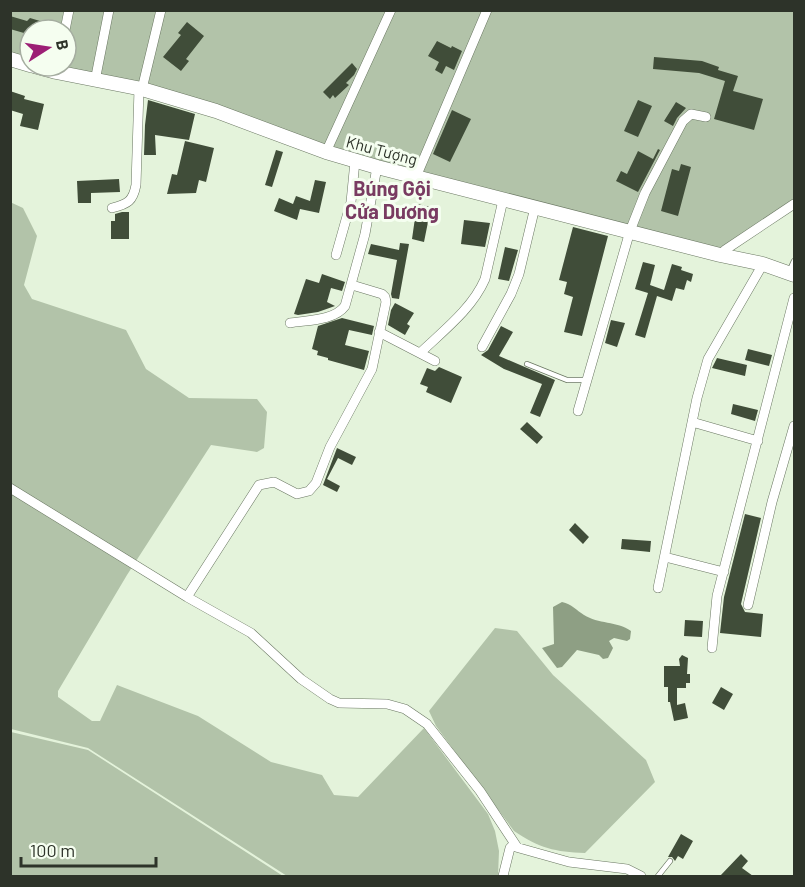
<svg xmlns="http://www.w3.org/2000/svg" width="805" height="887" font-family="Barlow,sans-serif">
<rect width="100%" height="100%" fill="#e4f3db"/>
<!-- green -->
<path fill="#b2c3a9" d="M10,11H794V202L718,249L361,157L55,66H66V30H30V59L11,54Z
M10,202L23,208L37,236L24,285L32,299L126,330L146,369L189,398L257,399L267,412L264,448L257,452L211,445L127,575L58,691V697L92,721H100L117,685L198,716L271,762L322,775L334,795L358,797L424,728L488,814L495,831L499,851L498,876H287L88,748L11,729Z
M495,628L517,631L553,675L646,760L655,782L585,853C555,852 539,848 514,831L436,726L429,711Z
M11,732L88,750L283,876H11Z"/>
<!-- water -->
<path fill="#8e9f84" d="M562,602C572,604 576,610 584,615C598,624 617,621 631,631L630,639L627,641L614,638L609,641L613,648L608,658L603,659L599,655L577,650L562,667L557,668L542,648L554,644L553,607Z"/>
<!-- building -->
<path fill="#404d39" d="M10,16L27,21L30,18L40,21L38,30H30V41L22,38L24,33L10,29Z
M187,22L204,36L186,59L189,61L181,71L163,57L181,35L178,33Z
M437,41L451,48L452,46L462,51L454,70L446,66L442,74L435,70L439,62L428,56Z
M654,57L702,61L719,67L718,70L738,76L733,91L763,99L754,130L714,119L725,81L699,73L653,69Z
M352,63L357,69L354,75L346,83L349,85L335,98L333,95L330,99L323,92Z
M10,91L25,96L24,99L44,104L38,130L20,126L23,114L10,110Z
M148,100L195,114L189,140L155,135L156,155H144L145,125Z
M638,100L652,106L638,137L624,131Z
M676,102L686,108L677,118L673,126L664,121Z
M452,110L471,119L450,162L433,154Z
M185,141L214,148L206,182L199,180L196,193L167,194L172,174L177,175Z
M658,149L660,150L638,192L616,181L621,171L627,174L638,151L653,159Z
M276,150L283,152L272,187L265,185Z
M681,164L691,167L678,216L661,211L672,169L679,171Z
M119,179L120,192L91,193V203H78L77,181Z
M315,180L326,182L319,213L300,209L297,220L274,211L279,198L293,204L296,196L310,201Z
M417,204L431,207L424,242L412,239Z
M122,212H129V239H111V221H115V214Z
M464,220L490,223L485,247L461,244Z
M573,227L608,236L582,336L564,332L573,297L564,294L567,282L559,280Z
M400,243L409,244L399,299L392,298L391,294L397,260L368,254L371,244L399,250Z
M505,247L518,250L509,281L498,279Z
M643,262L655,265L650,285L664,290L672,264L682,267L681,270L693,274L691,282L687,280L684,290L676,288L672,301L657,296L645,338L635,335L648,293L635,289Z
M322,274L345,282L342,291L331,288L327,302L335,306L318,312L298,315L294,314L306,279L319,283Z
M395,303L414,313L407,324L410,326L405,335L388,325L391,310Z
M342,318L374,326L372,335L349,330L345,345L369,351L364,370L328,360V358L317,355L318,351L312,349L318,326Z
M611,320L625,323L617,347L605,343Z
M501,326L513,332L499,356L555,380L540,417L530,413L542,384L504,369L481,355L488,350Z
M748,349L772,355L769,366L745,360Z
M717,358L747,365L745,376L712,368Z
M439,367L462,377L451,403L426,392L428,387L420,384L427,368L435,371Z
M733,404L758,410L755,421L731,414Z
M527,422L543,437L537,444L520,429Z
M337,448L356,457L352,465L338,458L327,479L340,486L337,492L323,485Z
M745,514L761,518L741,604L745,612L763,614L761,637L720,633L724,597Z
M575,523L589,537L583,544L569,530Z
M622,539L651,541L650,552L621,549Z
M685,620L703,621L702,637L684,636Z
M682,655L688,658L687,674H690V683H686V688H677V705L685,703L688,718L674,721L670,702H668V687H664V666H680L679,659Z
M721,687L733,694L724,710L712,703Z
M681,834L693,841L683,859L678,856L675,861L672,857H668Z
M741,854L748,861L742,868L753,876H720Z"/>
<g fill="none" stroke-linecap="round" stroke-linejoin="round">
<!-- lane casing -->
<g stroke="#6a7762" stroke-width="6">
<path id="lane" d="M789,272L794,261
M527,364L567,380H586
M658,876L670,861"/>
</g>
<!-- street casing -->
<g stroke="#6a7762" stroke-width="10">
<path id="street" d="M65,30L69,10
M95,81L109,10
M142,89L161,10
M326,152L391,10
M416,177L487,10
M112,208C128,204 133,201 136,185L139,89
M336,255L351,202L355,161
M720,255L725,250L794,204
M290,323C307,320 334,321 345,306L365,234L377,167
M379,332L435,361
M482,347L511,294L519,274L535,207
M420,353C443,331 472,309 485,279L503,200
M578,411L630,231L645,193L683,121L691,114L706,117
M692,422L758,441
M10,488L187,597L251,633L301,679L330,699L339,703L387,704L405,709L427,724L480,791L517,847
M665,557L724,572
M658,588L697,398L708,359L763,264
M187,597L259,485L274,482L297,494L309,491L316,483L330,447L372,369L386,302L385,297L382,294L352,285
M748,605L772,502L794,426
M712,648L717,596L794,298
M503,876L510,848L512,846L569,862L627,869L641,876"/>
</g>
<!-- secondary casing -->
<g stroke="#6a7762" stroke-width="15">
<path id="secondary" d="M10,59L30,65
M34,66L56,72L142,89L216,111L326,152L377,167L720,255L763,264L794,275"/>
</g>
<!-- lane -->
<use href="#lane" stroke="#fff" stroke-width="4.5"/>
<!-- street -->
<use href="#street" stroke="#fff" stroke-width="9"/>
<!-- secondary -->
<use href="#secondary" stroke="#fff" stroke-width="14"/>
</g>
<g text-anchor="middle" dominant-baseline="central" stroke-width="6" stroke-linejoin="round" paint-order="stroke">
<!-- street labels -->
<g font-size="16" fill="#2d3329" stroke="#f5fef0">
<text transform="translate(382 150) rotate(15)">Khu Tượng</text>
</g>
<!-- quarter labels -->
<g font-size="20" font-weight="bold" fill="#793b61" stroke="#f5fef0">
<text x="392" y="188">Búng Gội<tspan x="392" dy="23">Cửa Dương</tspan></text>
</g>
</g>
<!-- border -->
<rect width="805" height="887" fill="none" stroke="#2d3329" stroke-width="24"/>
<!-- north arrow -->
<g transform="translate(48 48) rotate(78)"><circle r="28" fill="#f5fef0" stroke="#a5ada0" stroke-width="1.5"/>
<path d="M0-4.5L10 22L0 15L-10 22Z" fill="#9c1f75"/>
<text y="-9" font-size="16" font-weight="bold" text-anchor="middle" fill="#2d3329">B</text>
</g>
<!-- scale -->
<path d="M21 857v9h135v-9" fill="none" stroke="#2d3329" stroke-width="3"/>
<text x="30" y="857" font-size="18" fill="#2d3329" stroke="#f5fef0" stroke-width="4.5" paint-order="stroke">100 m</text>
</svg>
